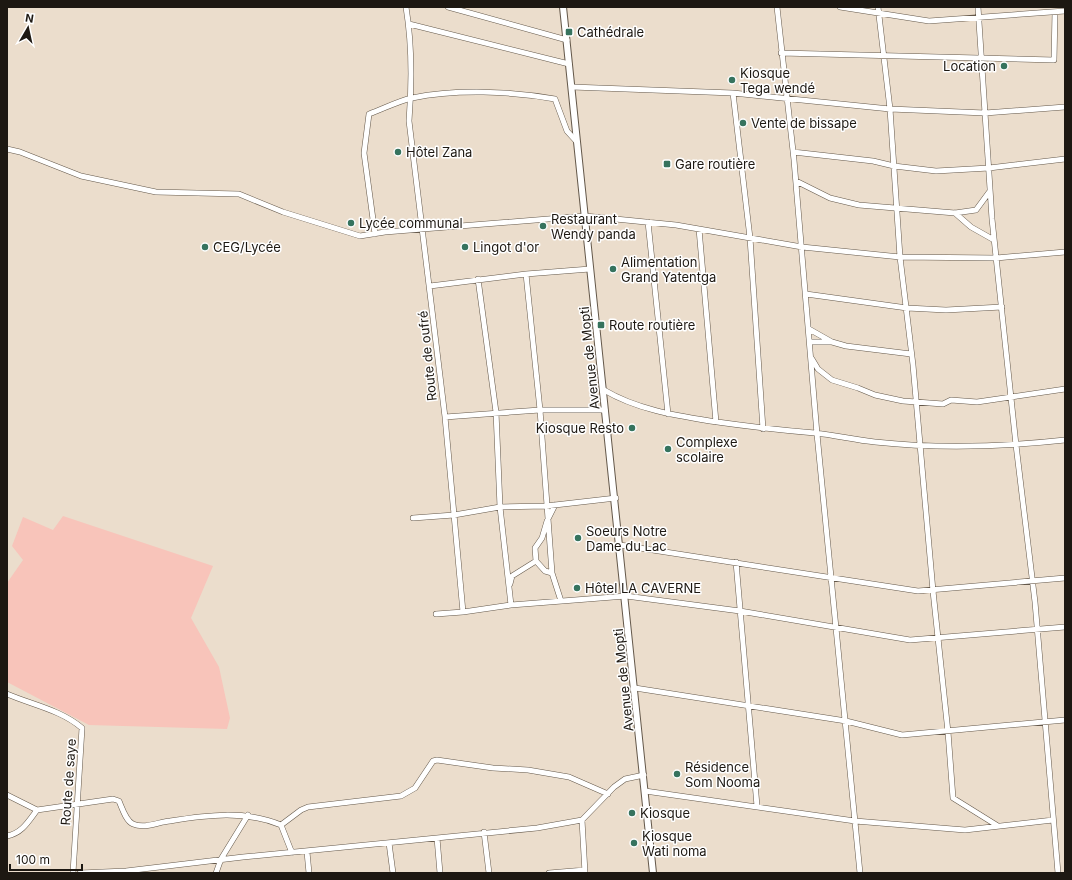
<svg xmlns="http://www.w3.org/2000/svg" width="1072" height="880" font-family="Inter,sans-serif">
<rect width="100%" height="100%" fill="#ebddcc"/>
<!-- green -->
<path fill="#f8c4ba" d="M63,516L213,566L191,618L219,667L230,718L227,729L89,725L7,682V583L23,560L12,546L23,517L53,530Z"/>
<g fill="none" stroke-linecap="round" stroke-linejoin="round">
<!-- minor casing -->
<g stroke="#64584a" stroke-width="6">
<path id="minor" d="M406,7C412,44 412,83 409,121L445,417L463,612
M448,7L567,40
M777,7L794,160L817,434L860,873
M840,7L929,21L1065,11
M878,7L890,109L900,257L913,365L933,591L948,732L953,798L998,826
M978,7L992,219L1016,445L1035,602L1058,873
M409,24L569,64
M781,53L1054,60L1055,12
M572,87L733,93L890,109L985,113L1065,107
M733,93L750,238L763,429
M7,149L20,152L81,176L156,192L239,194L283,212L360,236L385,232L585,216L676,225L802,247L900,257L996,258L1065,252
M793,152L873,161L894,166L936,171L989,168L1065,159
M796,181L830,198L859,205L955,213L976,210L990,191
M955,213L971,227L994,240
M648,222L668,414
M699,229L716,422
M375,234L364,153L369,114C383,109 398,101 412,98C456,89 511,91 555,99L567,131L577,142
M526,274L540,410L552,573L561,601
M478,279L496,412L500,507L511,605
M430,286L526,274L590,269
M806,294L907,308L946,310L1002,307
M809,329L832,342L846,346L911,354
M810,342H831
M812,359L818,369L832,380L858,388L875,395L903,401L943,404L951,400L977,402L1065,389
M604,390C636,409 673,415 710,421C745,426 780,430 815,433C835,435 855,440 875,442C939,449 1001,447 1065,440
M445,417L540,410H605
M413,518L454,515L500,507L546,506L616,498
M620,545L918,591L1065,578
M536,561L545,571L552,573
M736,562L757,806
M510,584L512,576L536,561L535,548L542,538L547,521L555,505
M436,614L463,612L511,605L626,596L740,611L910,640L1065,627
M635,688L846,721L902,735L1065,720
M7,694C33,705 61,710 82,728L73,873
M645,791L855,821L965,830L1053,820
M7,795L37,810L113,799L119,801C122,808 126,821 133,824C145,829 158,822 170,821C207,815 245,810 281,825L292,853
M582,820L585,873
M281,825L301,810L308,807L401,796L415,788L433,761L437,760L493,768L528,770L569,777L608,794
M484,832L489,873
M7,836C22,833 28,822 37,810
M437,838L440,873
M389,843L393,873
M307,852L309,873
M80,873L126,871L243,857L537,828L582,820L614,787L625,779L644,775
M216,873L221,859L248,815
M549,873L585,870"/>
</g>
<!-- major casing -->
<g stroke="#64584a" stroke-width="8">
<path id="major" d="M563,7L653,873"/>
</g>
<!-- minor -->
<use href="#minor" stroke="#fff" stroke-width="5"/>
<!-- major -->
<use href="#major" stroke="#fff" stroke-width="6"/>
</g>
<!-- markers -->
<g fill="#36735e" stroke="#fff" stroke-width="1.5">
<rect x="565" y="28" width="8" height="8" rx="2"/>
<circle cx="1004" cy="66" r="4"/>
<circle cx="732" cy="80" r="4"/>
<circle cx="743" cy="123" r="4"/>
<circle cx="398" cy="152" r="4"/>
<rect x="663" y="160" width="8" height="8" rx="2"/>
<circle cx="351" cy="223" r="4"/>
<circle cx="543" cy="226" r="4"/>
<circle cx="205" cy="247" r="4"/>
<circle cx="465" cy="247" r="4"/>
<circle cx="613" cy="269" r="4"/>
<rect x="597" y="321" width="8" height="8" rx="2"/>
<circle cx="632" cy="428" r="4"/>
<circle cx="668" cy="449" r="4"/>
<circle cx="578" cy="538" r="4"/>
<circle cx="577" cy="588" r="4"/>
<circle cx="677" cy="774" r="4"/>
<circle cx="632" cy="813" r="4"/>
<circle cx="634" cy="843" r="4"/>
</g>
<g text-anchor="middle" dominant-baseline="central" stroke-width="3" stroke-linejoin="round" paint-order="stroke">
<!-- poi labels -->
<g font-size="13" fill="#1d1812" stroke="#fff" text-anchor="start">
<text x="577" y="32">Cathédrale</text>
<text x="996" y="66" text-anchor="end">Location</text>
<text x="740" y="73">Kiosque<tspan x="740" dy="15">Tega wendé</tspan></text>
<text x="751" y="123">Vente de bissape</text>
<text x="406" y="152">Hôtel Zana</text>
<text x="675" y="164">Gare routière</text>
<text x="551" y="219">Restaurant<tspan x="551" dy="15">Wendy panda</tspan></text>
<text x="359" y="223">Lycée communal</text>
<text x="213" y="247">CEG/Lycée</text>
<text x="473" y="247">Lingot d'or</text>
<text x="621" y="262">Alimentation<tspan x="621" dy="15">Grand Yatentga</tspan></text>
<text x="609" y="325">Route routière</text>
<text x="624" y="428" text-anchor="end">Kiosque Resto</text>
<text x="676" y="442">Complexe<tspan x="676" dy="15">scolaire</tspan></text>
<text x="586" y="531">Soeurs Notre<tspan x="586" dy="15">Dame du Lac</tspan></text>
<text x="585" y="588">Hôtel LA CAVERNE</text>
<text x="685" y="767">Résidence<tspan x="685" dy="15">Som Nooma</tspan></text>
<text x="640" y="813">Kiosque</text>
<text x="642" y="836">Kiosque<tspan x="642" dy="15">Wati noma</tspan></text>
</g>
<!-- street labels -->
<g font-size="13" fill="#1d1812" stroke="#fff">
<text transform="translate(427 356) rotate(-96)">Route de oufré</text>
<text transform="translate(589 358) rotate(-96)">Avenue de Mopti</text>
<text transform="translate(623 680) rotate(-96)">Avenue de Mopti</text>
<text transform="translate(68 782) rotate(-86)">Route de saye</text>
</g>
</g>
<!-- border -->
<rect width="1072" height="880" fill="none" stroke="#1d1812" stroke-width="16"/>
<!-- north arrow -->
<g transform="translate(28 28) rotate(9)" stroke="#ffffff" stroke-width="3" paint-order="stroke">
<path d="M0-3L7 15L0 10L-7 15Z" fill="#1d1812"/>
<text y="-6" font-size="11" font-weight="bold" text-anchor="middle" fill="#1d1812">N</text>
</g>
<!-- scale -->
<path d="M10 864v6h72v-6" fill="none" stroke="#1d1812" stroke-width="2"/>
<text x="16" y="864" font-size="12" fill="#1d1812" stroke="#ffffff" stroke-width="3" paint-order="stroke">100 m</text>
</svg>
